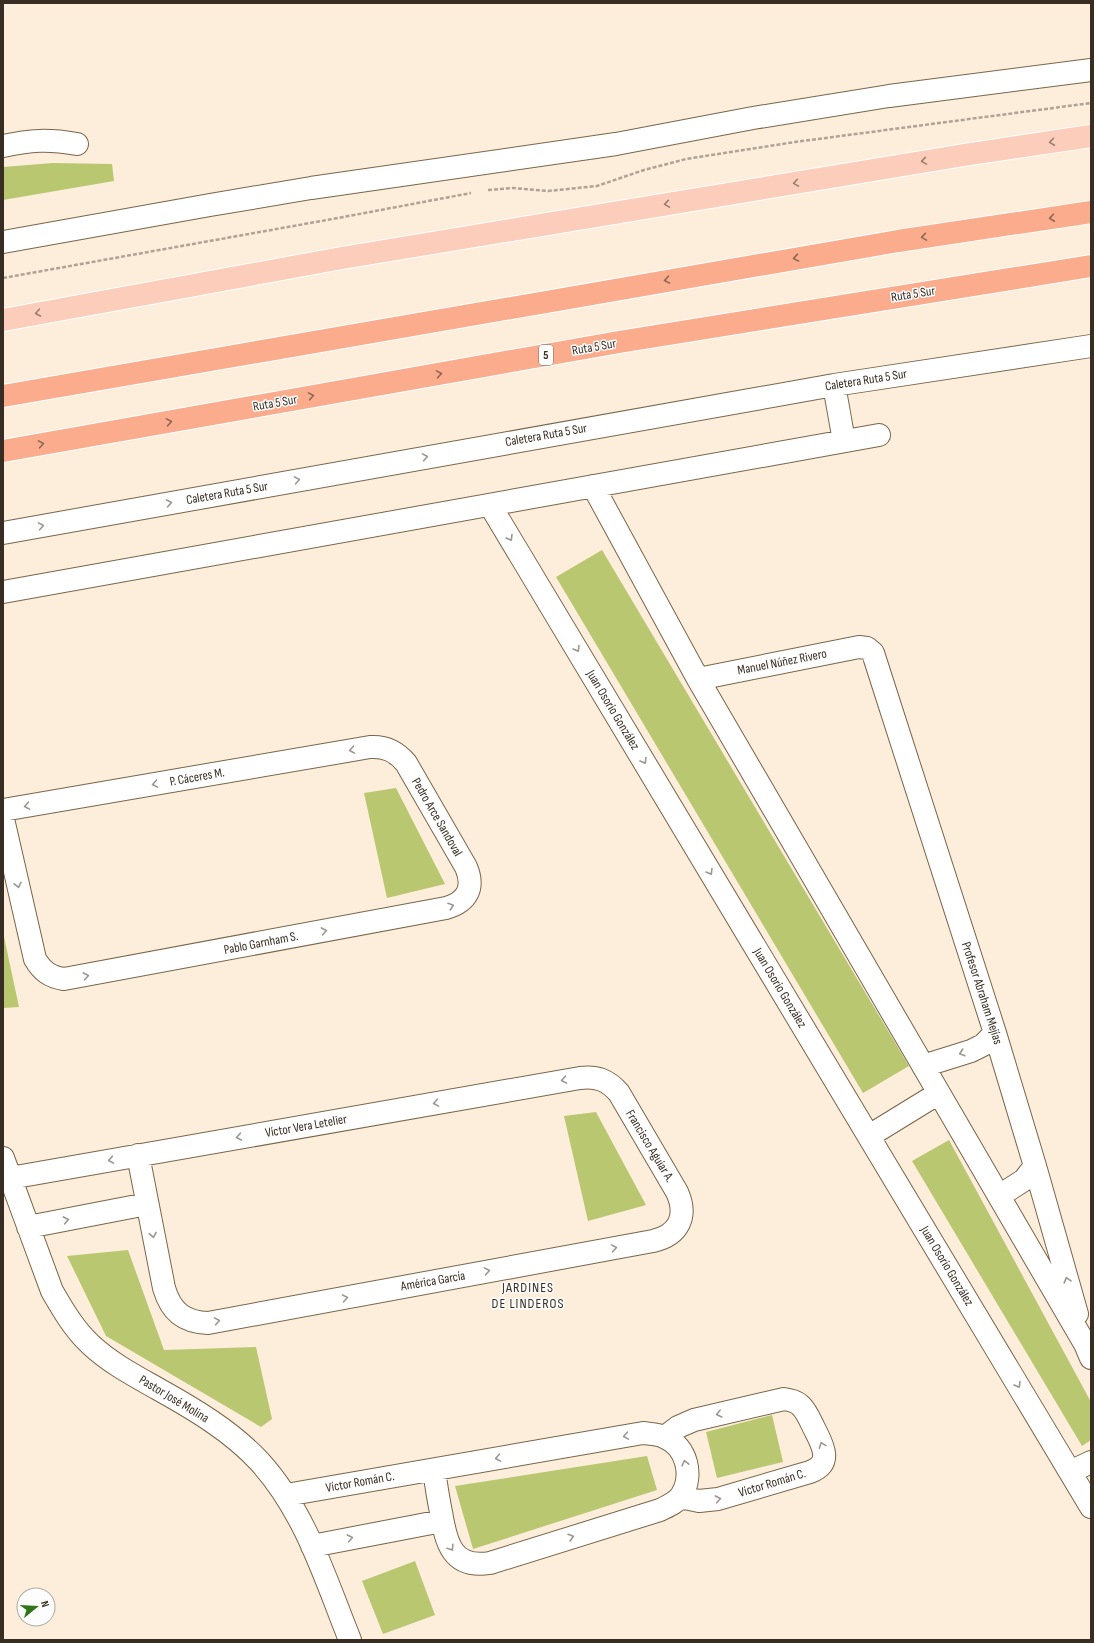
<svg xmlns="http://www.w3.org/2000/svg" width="1094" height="1643" font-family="'Sofia Sans Condensed',sans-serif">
<rect width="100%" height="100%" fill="#fceedb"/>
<!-- green -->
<path fill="#b9c771" d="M53,163L112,164L114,181L3,200V167Z
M602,550L909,1066L863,1093L556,577Z
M396,788L445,884L387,898L364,793Z
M3,932L19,1007L3,1008Z
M596,1112L646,1205L588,1221L564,1116Z
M949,1140L1091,1402V1440L1082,1446L912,1161Z
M128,1250L164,1350L256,1347L272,1419L261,1427L106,1336L67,1256Z
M772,1415L783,1462L717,1478L706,1432Z
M647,1456L657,1490L473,1549L455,1486Z
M415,1561L435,1615L383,1634L362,1581Z"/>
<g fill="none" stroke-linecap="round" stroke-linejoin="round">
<!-- minor casing -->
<g stroke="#7a654a" stroke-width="24">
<path id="minor" d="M3,146C31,140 48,139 77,144
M3,242L210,205L311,188L616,144L753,118L889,96L1091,70
M834,385L844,441
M593,486L698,679L1085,1344L1091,1358
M490,505L1091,1507
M3,533L834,385L1091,346
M3,592L879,435
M698,679L859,647L867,648L873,653L995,1033L1035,1166L1077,1314
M3,810L370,747C385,746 396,751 406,763L466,867C475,888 467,902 446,908L64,979C50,977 42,971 35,959L3,819
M923,1066L971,1051L983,1045L995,1033
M869,1136L939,1093
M3,1158L52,1291C63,1310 74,1329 90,1344C110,1363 135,1376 158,1389C194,1409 231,1431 259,1461C305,1511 325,1578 350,1640
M10,1178L580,1078C597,1076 608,1080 619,1093L677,1192C688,1216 679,1235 653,1241L208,1323C184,1322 171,1312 164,1288L138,1155
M999,1196L1024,1180L1035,1166
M28,1227L147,1204
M665,1437L678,1427L694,1420L784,1399C790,1400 796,1401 801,1406C807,1412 810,1420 814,1428C822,1444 834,1463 810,1472L718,1499L699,1501L680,1497
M1070,1472L1091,1462
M286,1495C405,1475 524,1454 643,1433C650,1434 658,1434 664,1437C687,1446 694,1476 681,1496C676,1503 668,1506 660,1510L490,1563C452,1569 446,1543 441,1512C438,1498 436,1484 434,1470
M312,1546L442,1521"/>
</g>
<!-- major casing -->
<g stroke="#fff" stroke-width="24">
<path id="major" d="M3,320L342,258L964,155L1091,136"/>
</g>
<!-- highway casing -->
<g stroke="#fff" stroke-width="24">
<path id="highway" d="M3,396L898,241L1091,212
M3,451L619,342L1091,266"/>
</g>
<!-- path -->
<path stroke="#b0a393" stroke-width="2.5" stroke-dasharray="4 2" stroke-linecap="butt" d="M488,190L513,188L548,191L597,186L644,170L686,159L795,142L1091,103
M3,278L338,218L471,193"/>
<!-- minor -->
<use href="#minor" stroke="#fff" stroke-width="22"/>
<!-- major -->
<use href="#major" stroke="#fdcdbb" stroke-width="22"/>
<!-- highway -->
<use href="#highway" stroke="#fbac8d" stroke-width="22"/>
</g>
<!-- one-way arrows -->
<defs><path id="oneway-chevron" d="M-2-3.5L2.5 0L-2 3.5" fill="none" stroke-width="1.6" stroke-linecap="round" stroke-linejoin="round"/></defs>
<g stroke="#9a7d6e">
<use href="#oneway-chevron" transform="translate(1052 142) rotate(172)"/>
<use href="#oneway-chevron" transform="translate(924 161) rotate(171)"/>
<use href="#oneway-chevron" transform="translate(796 183) rotate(171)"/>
<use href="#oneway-chevron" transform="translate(667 204) rotate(171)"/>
<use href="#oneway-chevron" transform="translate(38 313) rotate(170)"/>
</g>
<g stroke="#8f6652">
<use href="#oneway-chevron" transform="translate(1052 218) rotate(172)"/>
<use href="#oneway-chevron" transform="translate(924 237) rotate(171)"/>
<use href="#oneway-chevron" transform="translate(796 258) rotate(170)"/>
<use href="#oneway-chevron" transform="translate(667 280) rotate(170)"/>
<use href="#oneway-chevron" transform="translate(439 374) rotate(-10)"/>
<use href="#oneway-chevron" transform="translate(311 396) rotate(-10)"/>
<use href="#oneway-chevron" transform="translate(169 422) rotate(-10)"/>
<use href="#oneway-chevron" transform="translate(41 444) rotate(-10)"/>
</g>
<g stroke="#9b9690">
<use href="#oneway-chevron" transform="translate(425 457) rotate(-10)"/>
<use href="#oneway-chevron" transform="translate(297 480) rotate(-10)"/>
<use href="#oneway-chevron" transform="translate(169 503) rotate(-10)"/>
<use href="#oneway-chevron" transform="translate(41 526) rotate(-10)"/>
<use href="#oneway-chevron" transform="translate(510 538) rotate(59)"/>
<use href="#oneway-chevron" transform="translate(577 649) rotate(59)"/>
<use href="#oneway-chevron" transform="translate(352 750) rotate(170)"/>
<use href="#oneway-chevron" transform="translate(644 761) rotate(59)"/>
<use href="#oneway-chevron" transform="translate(155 784) rotate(170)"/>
<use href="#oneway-chevron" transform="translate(27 806) rotate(170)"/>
<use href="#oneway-chevron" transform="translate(710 872) rotate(59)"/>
<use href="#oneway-chevron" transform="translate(18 885) rotate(77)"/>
<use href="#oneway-chevron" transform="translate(451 906) rotate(-18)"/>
<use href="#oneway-chevron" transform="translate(324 931) rotate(-11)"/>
<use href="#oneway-chevron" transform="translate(86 976) rotate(-11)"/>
<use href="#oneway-chevron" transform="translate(962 1053) rotate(162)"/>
<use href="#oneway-chevron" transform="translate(564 1080) rotate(170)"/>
<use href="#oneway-chevron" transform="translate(436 1103) rotate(170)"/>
<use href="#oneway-chevron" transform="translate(239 1137) rotate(170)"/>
<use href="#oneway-chevron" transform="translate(111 1160) rotate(170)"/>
<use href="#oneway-chevron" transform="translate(66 1220) rotate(-11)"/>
<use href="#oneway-chevron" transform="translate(153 1235) rotate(79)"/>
<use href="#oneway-chevron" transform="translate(614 1248) rotate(-10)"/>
<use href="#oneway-chevron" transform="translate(487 1271) rotate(-10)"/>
<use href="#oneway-chevron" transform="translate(1067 1280) rotate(-106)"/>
<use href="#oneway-chevron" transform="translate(345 1298) rotate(-10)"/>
<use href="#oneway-chevron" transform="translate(217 1321) rotate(-10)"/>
<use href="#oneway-chevron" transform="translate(1018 1385) rotate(59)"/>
<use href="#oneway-chevron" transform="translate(719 1414) rotate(166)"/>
<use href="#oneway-chevron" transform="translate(626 1436) rotate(170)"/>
<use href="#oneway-chevron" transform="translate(822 1445) rotate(-111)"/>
<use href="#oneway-chevron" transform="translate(498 1458) rotate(170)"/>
<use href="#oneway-chevron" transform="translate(685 1463) rotate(-104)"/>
<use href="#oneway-chevron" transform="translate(718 1499) rotate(-11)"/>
<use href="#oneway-chevron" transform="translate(571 1537) rotate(-17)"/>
<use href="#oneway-chevron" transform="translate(350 1538) rotate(-11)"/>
<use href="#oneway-chevron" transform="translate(451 1548) rotate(57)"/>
</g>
<g text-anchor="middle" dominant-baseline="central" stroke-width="3" stroke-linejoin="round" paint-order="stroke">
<!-- shield labels -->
<rect fill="#fdfdfd" stroke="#726b64" stroke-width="1" x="539" y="345" width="14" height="20" rx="3"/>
<g font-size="12" font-weight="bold" fill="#372d22">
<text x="546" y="355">5</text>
</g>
<!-- street labels -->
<g font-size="13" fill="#372d22" stroke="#fdfdfd">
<text transform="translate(913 294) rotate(-9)">Ruta 5 Sur</text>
<text transform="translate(594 347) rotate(-10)">Ruta 5 Sur</text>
<text transform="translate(866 380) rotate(-9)">Caletera Ruta 5 Sur</text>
<text transform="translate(275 403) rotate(-10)">Ruta 5 Sur</text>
<text transform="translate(546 435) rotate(-10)">Caletera Ruta 5 Sur</text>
<text transform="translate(227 493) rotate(-10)">Caletera Ruta 5 Sur</text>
<text transform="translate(782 662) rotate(-11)">Manuel Núñez Rivero</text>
<text transform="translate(613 710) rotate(59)">Juan Osorio González</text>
<text transform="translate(197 777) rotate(-10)">P. Cáceres M.</text>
<text transform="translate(437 817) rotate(60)">Pedro Arce Sandoval</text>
<text transform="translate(261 943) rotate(-11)">Pablo Garnham S.</text>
<text transform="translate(780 988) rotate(59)">Juan Osorio González</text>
<text transform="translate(982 993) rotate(72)">Profesor Abraham Mejías</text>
<text transform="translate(306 1126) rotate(-10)">Víctor Vera Letelier</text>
<text transform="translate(650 1146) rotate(59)">Francisco Aguiar A.</text>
<text transform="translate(947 1266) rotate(59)">Juan Osorio González</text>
<text transform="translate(433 1281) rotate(-10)">América García</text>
<text transform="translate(174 1399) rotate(31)">Pastor José Molina</text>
<text transform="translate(360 1482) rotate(-10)">Víctor Román C.</text>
<text transform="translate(772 1483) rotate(-17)">Víctor Román C.</text>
</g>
<!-- neighbourhood labels -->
<g font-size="14" letter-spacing="1" fill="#372d22" stroke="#fdfdfd">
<text x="528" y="1287">JARDINES<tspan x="528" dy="16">DE LINDEROS</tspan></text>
</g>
</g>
<!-- border -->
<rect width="1094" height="1643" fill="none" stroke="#372d22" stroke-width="8"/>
<!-- north arrow -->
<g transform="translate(36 1607) rotate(72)"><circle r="19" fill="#fdfdfd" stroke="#aeaaa5"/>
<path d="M0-3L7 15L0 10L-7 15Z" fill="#2f7618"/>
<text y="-6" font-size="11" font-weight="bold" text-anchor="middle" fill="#372d22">N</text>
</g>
</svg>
